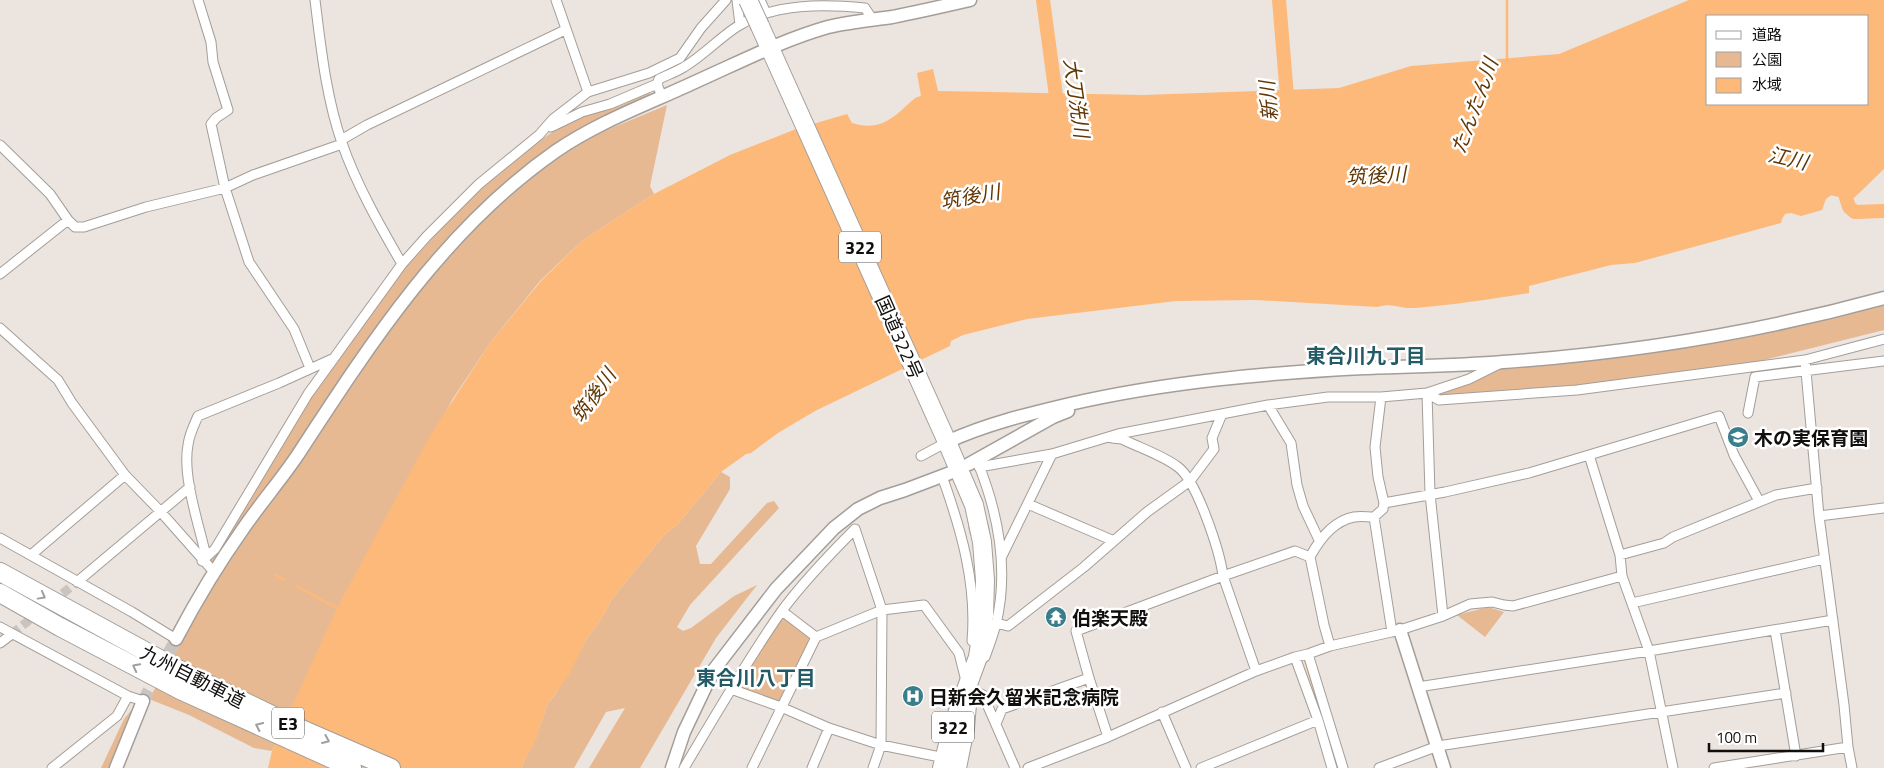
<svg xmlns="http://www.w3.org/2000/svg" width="1884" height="768" font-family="'Titillium Web','Noto Sans JP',sans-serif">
<rect width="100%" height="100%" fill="#ebe4df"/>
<!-- green -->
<path fill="#e6b992" d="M649,92L651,96L581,129L472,215L389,309L284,466L215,561H208L302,408L378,298L460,208L524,151L572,119L622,105Z
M667,105L650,186L654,194L583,240L540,281L490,343L452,400L291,711L272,751L254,748L189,715L149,699L229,558L396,317L482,221L540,171L590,137Z
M1884,302V330L1744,365L1583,387L1440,396L1434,393L1502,364L1606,356Z
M721,472L730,477V489L696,546L700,564H711L767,503L774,501L779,508L690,605L677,627L683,631L691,628L734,596L757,585L716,638L640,768H589L625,708L606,712L574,768H521L536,738L547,705L556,693L586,640L605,613L611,600L665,534L677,525Z
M1488,607L1504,612L1485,637L1457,615Z
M782,611L816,637L781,707L731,689Z
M133,708L110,768H101L124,719Z"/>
<!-- water -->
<path fill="#fdb97a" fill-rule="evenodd" d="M1689,0H1884V169L1854,198L1835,192L1826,199L1822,210L1801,216L1791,213L1785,214L1782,219L1781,223L1635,263L1611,265L1529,286V293C1491,299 1453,305 1414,308C1399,309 1394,302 1377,307L1255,300L1176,301L1027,319L963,335L951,341L950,346L815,411L778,433L751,453L746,454L721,472L677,525L665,534L611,600L605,613L586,640L569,675L547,705L536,739L521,768H268L272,751L337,608L431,434L490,343L541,281L583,240L654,194L730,155L796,129L847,114L852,123C875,130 888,123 905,107C911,102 913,98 921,96L917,73L933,69L938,91L1143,95L1339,88L1411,66L1559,54ZM1708,16H1868V104H1708Z"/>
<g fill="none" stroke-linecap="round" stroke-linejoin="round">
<!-- stream -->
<path stroke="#fdb97a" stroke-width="2.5" d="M1507,0V61
M276,575L284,580
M296,586L337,608
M1305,660L1338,768"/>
<!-- river -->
<path stroke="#fdb97a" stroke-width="14" d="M1043,0L1058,111
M1279,0L1288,108
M1830,188L1844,191L1849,207L1855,212L1884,211"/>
<!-- street-tunnel -->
<path stroke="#cac4c0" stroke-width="9" stroke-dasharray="9 4.5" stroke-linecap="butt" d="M969,531L989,526
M52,602L77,582
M12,634L38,613"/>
<!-- secondary-tunnel -->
<path stroke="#cac4c0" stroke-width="12" stroke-dasharray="12 6" stroke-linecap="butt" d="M143,701L176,639"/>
<!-- street casing -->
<g stroke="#a49e99" stroke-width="11">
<path id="street" d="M198,0L211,42L213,62L228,110L216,118L211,124L225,188L249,262L294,329L310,368
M315,0C321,48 326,97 342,143C356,184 380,226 402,264
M556,0L588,92
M737,0L740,25
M760,0L766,13
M662,97L657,84L659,79C667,75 676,72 684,67C703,56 719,38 738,26C774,3 824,4 865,8L873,20
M551,127L582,112L610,104L657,84
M341,140L367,125L565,30
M0,145L50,194L68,220L75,227H84L146,207L225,188L253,175L342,144
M0,274L68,220
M0,328L58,380L72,403L125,475L160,511L214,572
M1805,360L1884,339
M1427,393L1439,400L1577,390L1805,360L1819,516L1844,705L1848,747
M1427,393L1430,494L1443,616
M1268,405L1328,397H1381L1427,393L1469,379L1499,364
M1748,413L1755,377L1884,361
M1112,438L1122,439C1140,448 1162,455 1178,467C1197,481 1220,552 1223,576L1256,671
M1589,455L1620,555L1622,576L1649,651L1673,768
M921,456L947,442
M978,463C998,513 1009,570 996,624C993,635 989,646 985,657
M979,467L1052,454L1118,434L1268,405L1291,443L1297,485L1303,506L1319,540
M942,476C961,529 977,584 972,641
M1384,503L1445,492L1529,473L1719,416L1734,455L1759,501
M1028,504L1114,541
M1819,516L1884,508
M1374,517L1392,632
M0,538L132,612L176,639
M31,555L125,475
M1620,555L1664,543L1673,537L1776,495L1817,488
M206,556C199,525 182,476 188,445C189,435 194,425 198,416L279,383L332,359
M1001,558L1052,454
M202,561L215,549L308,394L402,264L427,236L479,184L539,135L553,119L588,92L649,73L680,58L701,28L726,0
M77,582L190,487
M1632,603L1824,559
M782,611L816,637
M996,623L1008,626L1084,567L1147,512L1190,481L1214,449L1212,438L1222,414
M0,627L128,696L143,701
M1775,630L1796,756
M0,643L12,634
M1330,646L1324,625L1310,557C1319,540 1333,521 1354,517C1360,516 1367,517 1374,517L1383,509L1384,503L1378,477L1375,447L1381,397
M1308,654L1343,768
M1295,657L1318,720L1332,768
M1418,687L1649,651L1833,620
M968,688L983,695L1015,768
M731,689L781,707L829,728L881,745L945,758
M1162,712L1186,768
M996,724L1002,709L1089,678
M1108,737L1089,678L1076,631L1223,576L1295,551L1310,557
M52,768L117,716L128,696
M684,768C715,716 746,662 781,612C803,582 829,555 855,529L882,610L881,745L873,768
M752,768L816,637L882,610L924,605L959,653L966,681
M812,768L829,728
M1028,768L1108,737L1256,671L1295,657L1308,654L1330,646L1400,630L1443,616L1470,604L1492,602L1504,605L1513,606L1622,576
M1201,768L1318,720
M1379,768L1438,746L1786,693
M1714,768L1848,747L1852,768"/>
</g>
<!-- secondary casing -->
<g stroke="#a49e99" stroke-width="15">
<path id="secondary" d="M947,442C986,424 1028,414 1070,404C1166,382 1266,373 1364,368C1410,366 1457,366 1503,362C1631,353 1760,332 1884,298
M969,464L1053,417L1068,411
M1400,630L1444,768
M176,639C196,601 218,564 243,529C260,504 280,481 297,456C370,344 444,229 556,151C598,122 648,104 695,82C738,63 782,40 828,27C849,22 871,20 892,17C918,12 944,6 970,0
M116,768L143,701
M672,768L684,732L713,671L776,589L834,528L858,509L880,498L905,490L950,473"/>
</g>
<!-- highway casing -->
<g stroke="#a49e99" stroke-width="20">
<path id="highway" d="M760,26L944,435L974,505L982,542L985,580L984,616L978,657L953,725L942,768
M0,572L187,674L299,728L391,768
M0,593L60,627L180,690L352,768
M957,768L965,728L967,704"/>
</g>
<!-- street -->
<use href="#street" stroke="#fff" stroke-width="9"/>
<!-- secondary -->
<use href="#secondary" stroke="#fff" stroke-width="12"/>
<!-- highway -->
<use href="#highway" stroke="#fff" stroke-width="18"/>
<!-- highway-bridge casing -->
<g stroke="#a49e99" stroke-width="20" stroke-linecap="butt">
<path id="highway-bridge" d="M748,0L760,26"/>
</g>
<!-- highway-bridge -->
<use href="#highway-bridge" stroke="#fff" stroke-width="18"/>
</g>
<!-- one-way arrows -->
<defs><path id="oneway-chevron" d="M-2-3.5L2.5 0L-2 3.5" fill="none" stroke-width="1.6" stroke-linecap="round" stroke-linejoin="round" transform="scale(1.25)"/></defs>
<g stroke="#a09f9e">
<use href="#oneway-chevron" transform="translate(42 596) rotate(29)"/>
<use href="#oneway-chevron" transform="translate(136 667) rotate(-153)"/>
<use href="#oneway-chevron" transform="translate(259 726) rotate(-155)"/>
<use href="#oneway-chevron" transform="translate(326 740) rotate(23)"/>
</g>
<!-- icons -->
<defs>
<g id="school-disc" transform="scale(1.125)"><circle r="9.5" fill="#3a7e8c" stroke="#fff"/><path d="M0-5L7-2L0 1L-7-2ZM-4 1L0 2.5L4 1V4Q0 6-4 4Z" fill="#fff"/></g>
<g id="temple-disc" transform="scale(1.125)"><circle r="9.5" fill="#3a7e8c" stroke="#fff"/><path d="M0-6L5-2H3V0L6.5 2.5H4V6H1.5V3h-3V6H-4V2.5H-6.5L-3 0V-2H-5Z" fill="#fff"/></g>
<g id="hospital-disc" transform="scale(1.125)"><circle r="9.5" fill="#3a7e8c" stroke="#fff"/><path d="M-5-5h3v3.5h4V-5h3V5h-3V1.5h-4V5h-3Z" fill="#fff"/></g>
</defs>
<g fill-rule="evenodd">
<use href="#school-disc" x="1738" y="437"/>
<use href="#temple-disc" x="1056" y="617"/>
<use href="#hospital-disc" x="913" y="696"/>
</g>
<g text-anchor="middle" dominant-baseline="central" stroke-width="5" stroke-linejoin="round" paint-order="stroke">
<!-- shield labels -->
<g fill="#fff" stroke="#585756" stroke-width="1">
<rect x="839" y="231.5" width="42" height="31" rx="4"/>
<rect x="272" y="707.5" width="32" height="31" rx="4"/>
<rect x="932" y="711.5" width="42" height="31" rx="4"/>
</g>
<g font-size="18" font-weight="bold" fill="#110f0d">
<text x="860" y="247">322</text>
<text x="288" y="723">E3</text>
<text x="953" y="727">322</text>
</g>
<!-- street labels -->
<g font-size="19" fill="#110f0d" stroke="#fff">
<text transform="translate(900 337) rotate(66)">国道322号</text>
<text transform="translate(193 676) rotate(27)">九州自動車道</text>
</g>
<!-- poi labels -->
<g font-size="19" font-weight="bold" fill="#110f0d" stroke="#fff" text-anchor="start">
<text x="1754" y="437">木の実保育園</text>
<text x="1072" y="617">伯楽天殿</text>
<text x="929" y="696">日新会久留米記念病院</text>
</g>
<!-- water labels -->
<g font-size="20" font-style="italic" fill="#623703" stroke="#fff">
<text transform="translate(1077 98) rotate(82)">大刀洗川</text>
<text transform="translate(1268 101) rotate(-95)">新川</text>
<text transform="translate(1474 106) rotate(-70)">たんたん川</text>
<text transform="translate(1788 158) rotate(13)">江川</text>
<text transform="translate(1376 175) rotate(-3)">筑後川</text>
<text transform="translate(970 196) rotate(-10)">筑後川</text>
<text transform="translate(593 395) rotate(-54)">筑後川</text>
</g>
<!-- neighbourhood labels -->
<g font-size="20" font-weight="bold" fill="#225a65" stroke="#fff">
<text x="1366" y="355">東合川九丁目</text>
<text x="756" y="677">東合川八丁目</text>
</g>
</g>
<!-- legend -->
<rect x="1706" y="15" width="162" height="90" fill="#ffffff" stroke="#a09f9e"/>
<rect x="1716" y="31" width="25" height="8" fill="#ffffff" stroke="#a09f9e"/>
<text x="1752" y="40" font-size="15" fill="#110f0d">道路</text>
<rect x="1716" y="52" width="25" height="15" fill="#e6b992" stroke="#a09f9e"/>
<text x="1752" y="65" font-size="15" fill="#110f0d">公園</text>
<rect x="1716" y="78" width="25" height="15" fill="#fdb97a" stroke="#a09f9e"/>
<text x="1752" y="90" font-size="15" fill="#110f0d">水域</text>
<!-- scale -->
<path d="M1709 743v8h114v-8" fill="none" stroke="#110f0d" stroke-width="2.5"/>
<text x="1716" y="743" font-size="15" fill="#110f0d" stroke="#ffffff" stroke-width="4" paint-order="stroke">100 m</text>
</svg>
